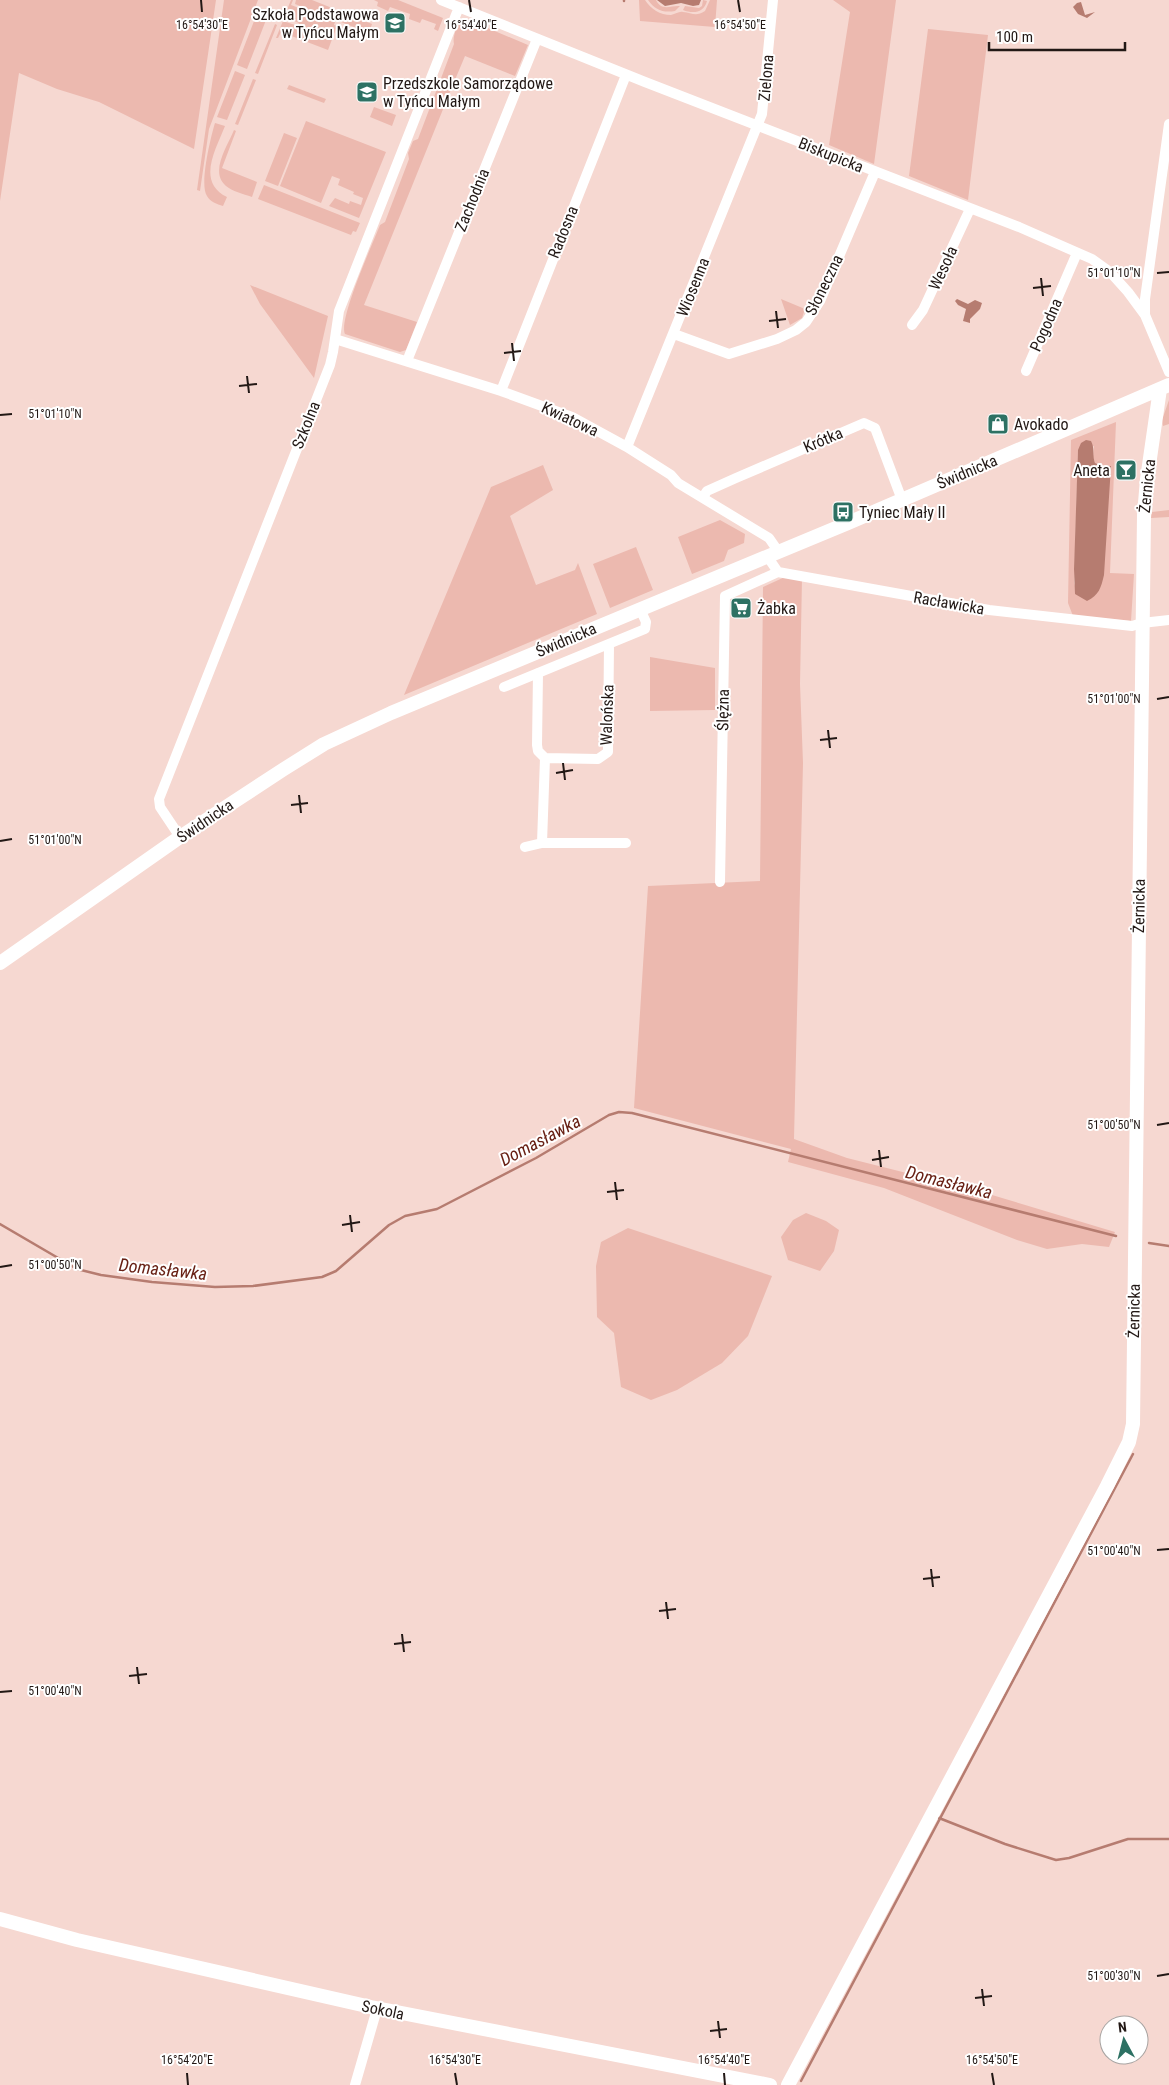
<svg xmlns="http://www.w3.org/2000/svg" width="1169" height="2085" font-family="'Roboto Condensed',sans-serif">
<rect width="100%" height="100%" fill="#f6d8d1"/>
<!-- green -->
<path fill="#ecb9af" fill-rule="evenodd" d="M0,0H216L194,149L99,102L57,89L19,73L0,201Z
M224,0H258L209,129L200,191L197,190Z
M291,0H293L291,5L304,10V13L306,14L307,11L335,22L334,25L337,26L328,50L281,32L278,38H276L283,21L298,26L299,23L284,17Z
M296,0H312L372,24L369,33L295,4Z
M374,0H398L443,18L438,31L434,29L436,24L422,19L420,23L409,19L410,14L390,7L388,11L377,6L378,2Z
M639,0H645C651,9 660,15 671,15C676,14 679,11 683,12C692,13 696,17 705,11L710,0H717L715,27L640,21Z
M648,0H656C662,12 671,5 680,6L675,11C663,13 655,10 648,0Z
M703,0L707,1C704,13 693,14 683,10L685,6L699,8L702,6Z
M833,0H896L874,164L829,145L850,12Z
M256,16L266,20L247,69L237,65Z
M464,18L528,45L515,76L465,56L452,87L364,305L417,322L406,350L400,352L345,334C338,320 373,243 380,225L385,222L409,159L408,153L413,141L418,139L454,44C452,36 458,23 464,18Z
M275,24L277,25L258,74L255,73Z
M928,29L988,35L968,200L909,176Z
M235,71L245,75L227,120L217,117Z
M253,79L256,80L238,125L235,124Z
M289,85L326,99L324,103L287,89Z
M374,107L396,115L392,126L370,117Z
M306,121L386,152L359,218L329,206L335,198L349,204L350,201L361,205L363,198L353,194L354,192L338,185L340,179L332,176L321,203L280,186Z
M215,123L225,126C216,149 196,182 227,197L223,206C217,204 210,202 207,196C199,185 211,136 215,123Z
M234,130L236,131L222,168L257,182L252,197C243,194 232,191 226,186C209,172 228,145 234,130Z
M284,133L297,138L278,186L265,181Z
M264,185L360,223L356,232L353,231L351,235L258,199Z
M250,285L328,316L314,378L260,304Z
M781,299L805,309L802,318L790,325Z
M1169,400V424L1163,426L1162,420Z
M1116,422L1110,573L1134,574L1131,621L1073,616L1068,603L1071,440ZM1094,446L1093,457L1095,463L1111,467L1074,586L1078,450Z
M543,465L553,490L510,516L536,585L575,570L578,563L597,614L404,695L491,487Z
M1169,510V517L1151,518L1152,512Z
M720,520L745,534L744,543L728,550L724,561L692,574L678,537Z
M636,547L653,590L610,608L593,564Z
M787,576L802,578L800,684L803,763L794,1139L847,1158L982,1192L1115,1232L1109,1247L1082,1244L1047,1249L1017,1240L884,1188L788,1162L791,1149L634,1108L648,886L760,881L763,587Z
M650,657L715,668V710L650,711Z
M806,1213L826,1221L839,1230L834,1251L820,1271L788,1260L781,1237L793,1220Z
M628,1228L772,1276L748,1336L722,1363L677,1390L651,1400L621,1387L614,1333L597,1317L596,1266L601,1242Z"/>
<!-- water -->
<path fill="#b67c70" d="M657,0H701L699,5L693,6L681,3L665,6Z
M1081,2L1085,15L1095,12L1087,18L1078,14L1073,7L1077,3Z
M957,299L968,304L975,300L982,303L980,309L970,319V323L963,321L966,309L958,305L955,301Z
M1086,440L1091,441C1095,448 1092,455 1095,463L1103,466H1111L1104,575C1101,588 1099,595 1087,601L1075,594L1074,569L1078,450L1081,443Z"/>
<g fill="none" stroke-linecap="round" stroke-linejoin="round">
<!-- stream -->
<path stroke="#b67c70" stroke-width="2.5" d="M624,1V0
M0,1224L77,1269L101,1275L152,1282L215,1287L253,1286L322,1277L336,1271L389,1225L405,1216L437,1209L536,1158L609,1115L619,1112L632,1113L1116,1236
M1149,1243L1169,1246
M939,1818L1005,1844L1056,1860L1069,1858L1128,1839H1169
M801,2081L1133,1454"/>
<!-- street -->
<path stroke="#fff" stroke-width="10" d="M441,0L645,82L1019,227L1092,259L1110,272L1128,292L1145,315L1169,372
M1145,315V299L1169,124
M912,325L923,310L970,209
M674,334L729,354L777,339L796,330L806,322L820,301L875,172
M335,339L501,391L572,417L627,447L671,475L678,483L769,538L778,551
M407,361L537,39
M1026,371L1077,253
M501,391L626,75
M627,447L762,114L773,0
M703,497L707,491L736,478L864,423L875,428L902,500
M767,556L778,572L989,610L1132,626L1142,623L1169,620
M538,673L537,745L538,751L545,758L598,759L608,752V747L609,644
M504,687L645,629L646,622L640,609
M180,837L160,807L159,799L330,365L333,352L339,311L459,7
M542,843L545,758
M525,847L542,843H626
M720,882L725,596L778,572
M355,2085L377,2009"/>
<!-- secondary -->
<path stroke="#fff" stroke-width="14" d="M0,963L180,837L284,769L324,744L391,713L848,523L1169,385
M0,1919L77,1940L371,2007L770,2085
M788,2085L1107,1486L1129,1442L1133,1424L1144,515L1147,479L1160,389"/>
</g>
<!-- ticks -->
<path fill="none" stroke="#221815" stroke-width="2" d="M201,0L202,12M469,0L471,12M738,0L740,12M1157,273L1169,272M1041,278L1043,296M1033,288L1051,286M776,311L778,328M769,321L786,319M512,343L514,361M504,353L521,351M247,376L249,393M239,386L257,384M0,415L12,414M1157,699L1169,697M828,730L830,748M820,740L837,738M563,763L565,780M556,773L573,770M299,795L301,813M291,805L308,803M0,841L12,839M1157,1125L1169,1123M879,1150L881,1167M872,1160L889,1157M615,1182L617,1200M607,1192L624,1190M350,1215L352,1232M342,1225L360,1222M0,1267L12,1265M1157,1550L1169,1549M931,1569L933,1587M923,1579L940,1577M666,1602L668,1619M659,1611L676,1609M402,1634L404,1652M394,1644L411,1642M137,1667L139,1684M129,1676L147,1674M0,1692L12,1691M1157,1976L1169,1974M982,1989L984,2006M975,1998L992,1996M718,2021L720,2038M710,2031L727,2029M187,2073L188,2085M455,2073L457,2085M724,2073L725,2085M992,2073L994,2085"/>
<!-- icons -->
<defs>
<g id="school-square" transform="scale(1.125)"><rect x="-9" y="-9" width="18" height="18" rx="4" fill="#2d7163" stroke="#fff"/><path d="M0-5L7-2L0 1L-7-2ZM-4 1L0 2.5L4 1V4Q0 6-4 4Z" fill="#fff"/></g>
<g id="shop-square" transform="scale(1.125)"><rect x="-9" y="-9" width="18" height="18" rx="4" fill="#2d7163" stroke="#fff"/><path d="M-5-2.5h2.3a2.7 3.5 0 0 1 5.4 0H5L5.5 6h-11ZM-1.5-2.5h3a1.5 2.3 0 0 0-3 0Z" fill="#fff"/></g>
<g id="bar-square" transform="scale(1.125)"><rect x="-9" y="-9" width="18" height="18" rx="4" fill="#2d7163" stroke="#fff"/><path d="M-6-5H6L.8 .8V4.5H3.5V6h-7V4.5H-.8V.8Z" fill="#fff"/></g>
<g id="bus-square" transform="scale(1.125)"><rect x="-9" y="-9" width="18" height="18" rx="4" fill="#2d7163" stroke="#fff"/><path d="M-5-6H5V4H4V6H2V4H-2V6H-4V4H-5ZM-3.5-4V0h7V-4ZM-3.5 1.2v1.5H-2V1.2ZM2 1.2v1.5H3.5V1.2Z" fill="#fff"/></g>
<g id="supermarket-square" transform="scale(1.125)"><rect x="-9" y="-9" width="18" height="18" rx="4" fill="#2d7163" stroke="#fff"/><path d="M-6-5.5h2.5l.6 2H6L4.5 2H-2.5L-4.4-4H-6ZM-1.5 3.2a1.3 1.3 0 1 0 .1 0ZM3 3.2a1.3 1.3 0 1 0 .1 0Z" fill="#fff"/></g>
</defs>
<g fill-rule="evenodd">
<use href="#school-square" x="395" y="23"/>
<use href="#school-square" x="367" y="92"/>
<use href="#shop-square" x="998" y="424"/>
<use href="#bar-square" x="1126" y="470"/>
<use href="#bus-square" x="843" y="512"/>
<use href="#supermarket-square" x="741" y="608"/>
</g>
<g text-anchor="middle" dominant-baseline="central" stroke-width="4" stroke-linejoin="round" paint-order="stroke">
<!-- poi labels -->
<g font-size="16" fill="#221815" stroke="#fff" text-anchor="start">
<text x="379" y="14" text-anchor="end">Szkoła Podstawowa<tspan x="379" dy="18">w Tyńcu Małym</tspan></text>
<text x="383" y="83">Przedszkole Samorządowe<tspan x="383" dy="18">w Tyńcu Małym</tspan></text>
<text x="1014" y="424">Avokado</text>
<text x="1110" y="470" text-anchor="end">Aneta</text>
<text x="859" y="512">Tyniec Mały II</text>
<text x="757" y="608">Żabka</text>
</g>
<!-- street labels -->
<g font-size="16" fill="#221815" stroke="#fff">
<text transform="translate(766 78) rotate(-85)">Zielona</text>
<text transform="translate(831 155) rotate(22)">Biskupicka</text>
<text transform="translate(472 200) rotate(-68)">Zachodnia</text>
<text transform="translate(563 232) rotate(-68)">Radosna</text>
<text transform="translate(943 268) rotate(-65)">Wesoła</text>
<text transform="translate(824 285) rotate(-64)">Słoneczna</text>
<text transform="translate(693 287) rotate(-68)">Wiosenna</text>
<text transform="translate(1046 325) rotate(-66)">Pogodna</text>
<text transform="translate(570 419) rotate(25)">Kwiatowa</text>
<text transform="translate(306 425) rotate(-68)">Szkolna</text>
<text transform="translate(823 440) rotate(-23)">Krótka</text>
<text transform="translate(967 472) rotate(-23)">Świdnicka</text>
<text transform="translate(1147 486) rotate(-84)">Żernicka</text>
<text transform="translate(949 603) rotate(10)">Racławicka</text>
<text transform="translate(566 640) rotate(-23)">Świdnicka</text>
<text transform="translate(723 710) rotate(-89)">Ślężna</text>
<text transform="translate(607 715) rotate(-88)">Walońska</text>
<text transform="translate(205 821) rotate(-34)">Świdnicka</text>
<text transform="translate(1139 906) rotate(-89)">Żernicka</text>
<text transform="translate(1134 1311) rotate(-89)">Żernicka</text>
<text transform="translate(383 2010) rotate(12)">Sokola</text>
</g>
<!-- water labels -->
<g font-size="18" font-style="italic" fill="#682014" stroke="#fff">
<text transform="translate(540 1140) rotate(-28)">Domasławka</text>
<text transform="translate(949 1182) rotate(14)">Domasławka</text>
<text transform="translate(163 1269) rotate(6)">Domasławka</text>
</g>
</g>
<g font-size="12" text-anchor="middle" fill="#221815" stroke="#fff" stroke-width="4" stroke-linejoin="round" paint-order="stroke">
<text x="202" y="29">16°54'30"E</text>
<text x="471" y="29">16°54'40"E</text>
<text x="740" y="29">16°54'50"E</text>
<text x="1114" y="277">51°01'10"N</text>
<text x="55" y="418">51°01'10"N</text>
<text x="1114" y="703">51°01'00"N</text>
<text x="55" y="844">51°01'00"N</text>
<text x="1114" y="1129">51°00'50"N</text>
<text x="55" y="1269">51°00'50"N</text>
<text x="1114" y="1555">51°00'40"N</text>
<text x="55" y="1695">51°00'40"N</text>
<text x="1114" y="1980">51°00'30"N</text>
<text x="187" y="2064">16°54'20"E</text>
<text x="455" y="2064">16°54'30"E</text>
<text x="724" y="2064">16°54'40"E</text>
<text x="992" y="2064">16°54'50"E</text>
</g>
<!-- north arrow -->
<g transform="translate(1124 2040) rotate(353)"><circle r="24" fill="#ffffff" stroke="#a7a3a1"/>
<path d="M0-4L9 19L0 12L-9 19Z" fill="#2d7163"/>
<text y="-8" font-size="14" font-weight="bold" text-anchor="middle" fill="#221815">N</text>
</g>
<!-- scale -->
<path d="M989 42v8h136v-8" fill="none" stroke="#221815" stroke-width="2.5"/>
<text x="996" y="42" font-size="15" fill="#221815" stroke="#ffffff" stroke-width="4" paint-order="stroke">100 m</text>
</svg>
